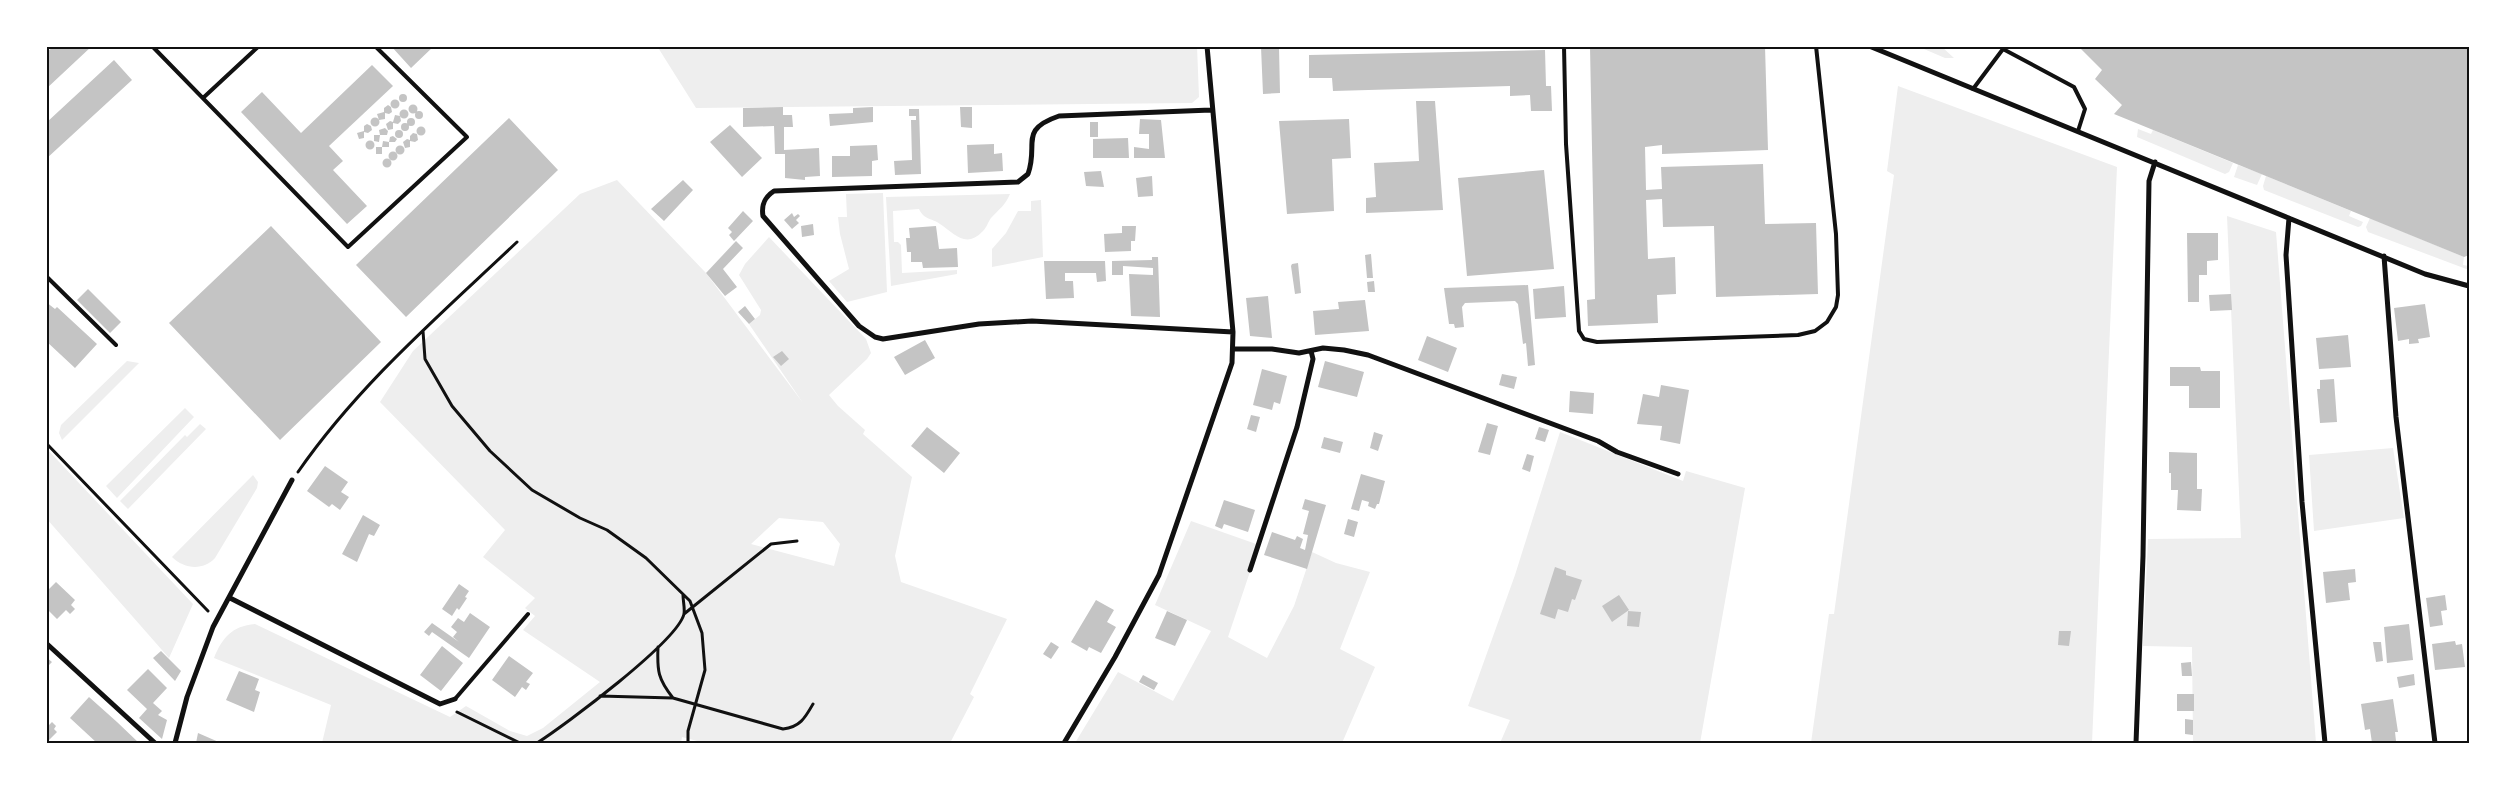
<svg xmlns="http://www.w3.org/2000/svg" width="2515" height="789" font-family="'Public Sans',sans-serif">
<rect width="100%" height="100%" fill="#fff"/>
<!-- green -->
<path fill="#eee" fill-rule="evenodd" d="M657,46H1197L1199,97L1192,103L696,108Z
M1917,46H1941L1954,58H1945Z
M1898,86L2117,167L2092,743H1811L1829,614H1834L1894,175L1887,171Z
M2138,129L2151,134L2153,130L2233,163L2229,172L2225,174L2137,137Z
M2238,165L2262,174L2257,185L2234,177Z
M2266,176L2351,211L2349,216L2363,222L2361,226L2358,227L2264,190L2263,186Z
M617,180L706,273L803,403L749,324L760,315L761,310L739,275L745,264L769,237L866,339L871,353L867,359L829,395L838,406L865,430L863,434L912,477L895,556L901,582L1007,619L970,694L974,697L950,743H705L682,737L681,743H322L331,705L214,658C222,638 232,626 255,624L450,717L466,706L510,731L527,736L543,728L600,682L523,630L535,616L525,608L535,598L483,557L505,530L380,402L413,351L580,194ZM779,518L823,522L840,544L834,566L751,544Z
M883,193L887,292L847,302L829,281L849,269L840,234L838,217H847L846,194Z
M1010,194C1005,206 999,209 991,218C988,222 987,227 983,231C966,249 955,234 940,224C932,218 924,220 919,209L893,211L894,242H898L901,245L902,273L957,270V274L891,286L886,197Z
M1041,200L1043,257L992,267V249L1006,233L1018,211H1031V201Z
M2227,216L2276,232L2316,743H2193L2192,647L2143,646L2148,539L2241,538Z
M2370,218L2464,257L2463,265L2469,266V270L2368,232L2366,227Z
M127,361L139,363L62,440L59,433L61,425Z
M185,408L194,417L117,498L106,486Z
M200,424L206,429L128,509L120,501L185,435L187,437Z
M1560,432L1683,481L1686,471L1745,488L1700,743H1500L1510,720L1468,706L1515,575Z
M46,448L193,604L169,658L46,518Z
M2393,448L2404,518L2314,531L2309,455Z
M253,475L258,482L257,488L215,558C203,571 184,569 172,557Z
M1191,521L1259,545L1228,637L1267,658L1294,606L1312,552L1336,563L1370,572L1340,649L1375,667L1342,743H1075L1118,672L1173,701L1211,631L1155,605Z"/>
<!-- building -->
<path fill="#c4c4c4" d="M54,46H92L46,89V53Z
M391,46H434L411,68Z
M1765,46L1768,150L1662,154V145L1645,147L1646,190L1662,189L1661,167L1763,164L1765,224L1816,223L1818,294L1716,297L1714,226L1663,227L1662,199L1646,200L1648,259L1675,257L1676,294L1657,295L1658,323L1588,326L1587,300L1595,299L1590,47Z
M2078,46H2469V255L2464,257L2114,114L2122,105L2095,79L2102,70Z
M1261,47H1279L1280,93L1263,94Z
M1545,50L1546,86H1551L1552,111H1531L1530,95L1510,96V86L1333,91L1332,78H1309V55Z
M114,60L132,80L46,159V123Z
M372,65L393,86L329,146L343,161L333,170L367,206L347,224L241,112L262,92L301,133Z
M399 98a4 4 0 1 1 8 0a4 4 0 1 1-8 0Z
M390.5 104a4.5 4.5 0 1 1 9 0a4.5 4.5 0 1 1-9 0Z
M1416,101H1435L1443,210L1366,213V198L1376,197L1374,163L1419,161Z
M408.5 109a4.5 4.5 0 1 1 9 0a4.5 4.5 0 1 1-9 0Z
M388,105L391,107L392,112L389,114L385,113V119L379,120L377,114L384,112V108Z
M783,107V115H792L793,127H784V150L819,148L820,176L805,177V180L785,178V154H775L774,126L743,127V108Z
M873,107V122L830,126L829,114L853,113V108Z
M960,107H972V128L961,127Z
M909,109H919L921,174L895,175L894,161L912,160L911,120H916V116H909Z
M399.5 114a4.5 4.5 0 1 1 9 0a4.5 4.5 0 1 1-9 0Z
M415 115a4 4 0 1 1 8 0a4 4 0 1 1-8 0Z
M395,115L400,116L401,121L398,124L393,123V129L388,130L386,124L390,121L393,122Z
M370.5 122a4.5 4.5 0 1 1 9 0a4.5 4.5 0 1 1-9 0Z
M509,118L558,170L406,317L356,265Z
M407 122a4 4 0 1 1 8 0a4 4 0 1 1-8 0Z
M1140,119L1161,120L1165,158H1134V147L1149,149V134H1139Z
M1349,119L1351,158L1332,159L1334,211L1287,214L1279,121Z
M1090,122H1098V137H1090Z
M401 127a4 4 0 1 1 8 0a4 4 0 1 1-8 0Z
M367,124L371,126L372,130L368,133L364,132V138L359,139L357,133L364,131V126Z
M730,125L762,158L742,177L710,142Z
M416.5 131a4.5 4.5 0 1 1 9 0a4.5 4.5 0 1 1-9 0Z
M385,128L388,131L387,135H380L379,142L374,141V135H380L379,130Z
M395 134a4 4 0 1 1 8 0a4 4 0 1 1-8 0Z
M413,133L417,134L418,140L415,142L410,141V147L405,148L403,142L407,139L410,140V136Z
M393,136L397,139L395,142H389V147H382V154H376V147H382L383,141L389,142L390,137Z
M1128,138L1129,158H1093V139Z
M365.5 145a4.5 4.5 0 1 1 9 0a4.5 4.5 0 1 1-9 0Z
M994,144V154L1002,153L1003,171L968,173L967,145Z
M877,145L878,160L872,161V176L832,177V156H850V146Z
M395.5 150a4.5 4.5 0 1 1 9 0a4.5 4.5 0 1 1-9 0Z
M388.5 156a4.5 4.5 0 1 1 9 0a4.5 4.5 0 1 1-9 0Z
M382.5 163a4.5 4.5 0 1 1 9 0a4.5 4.5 0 1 1-9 0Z
M1544,170L1554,269L1467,276L1458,178Z
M1101,171L1104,187L1086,186L1084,172Z
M1152,176L1153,196L1138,197L1136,178Z
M683,180L693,190L664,221L651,209Z
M743,211L753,221L734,241L729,235L732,232L728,228Z
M792,213L794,217L798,214L800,216L796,220L799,223L792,229L784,220Z
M813,224L814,235L802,237L801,226Z
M271,226L381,342L280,440L169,323Z
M936,226L939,249L957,248L958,267L923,268L922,262H911V252H907L906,238H910L909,228Z
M1122,226H1136L1135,241H1131V251L1105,252L1104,234L1122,233Z
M2187,233H2218V260L2207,261V275H2199V302H2188Z
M736,241L743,248L723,269L737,287L725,296L706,273Z
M1371,254L1373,278H1367L1365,255Z
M1152,257H1158L1160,317L1131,316L1129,274L1153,275V268L1123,266V275H1112V261L1152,260Z
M1044,261H1105L1106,281L1097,282L1096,273H1065V281H1073L1074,298L1046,299Z
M1298,263L1301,293L1295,294L1291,266L1292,264Z
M1374,281L1375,292H1368L1367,282Z
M1528,285L1535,365L1528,366L1526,343L1523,344L1518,304L1515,301L1465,303L1462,307L1464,327L1455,328L1454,324H1449L1444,288Z
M1564,286L1566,317L1535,319L1533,289Z
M88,289L121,322L110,333L77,300Z
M2231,294L2232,310L2210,311L2209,295Z
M1268,296L1272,338L1250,336L1246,298Z
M1365,300L1369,331L1315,335L1313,311L1339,309L1338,302Z
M46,302L55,309L57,307L97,344L75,368L46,341Z
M2425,304L2430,337L2418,339L2419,343L2409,344V339L2398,341L2394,308Z
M745,306L755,319L749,324L738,312Z
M2348,335L2351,367L2319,369L2316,338Z
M1427,336L1457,348L1448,372L1418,360Z
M925,340L935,358L905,375L894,357Z
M782,351L789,359L781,366L773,357Z
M1325,361L1364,372L1357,397L1318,387Z
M2170,367H2200L2201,371H2220V408H2189V386H2170Z
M1262,369L1287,376L1280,404L1274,402L1272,410L1253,405Z
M1502,374L1517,377L1514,389L1499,385Z
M2334,379L2337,422L2320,423L2317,389H2320V380Z
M1661,385L1689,390L1680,444L1660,440L1662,426L1637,424L1643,394L1659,397Z
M1570,391L1594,393L1593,414L1569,412Z
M1251,415L1260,417L1256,432L1247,429Z
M1487,423L1498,426L1490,455L1478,452Z
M927,427L960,453L944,473L911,446Z
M1539,427L1549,430L1545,442L1535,439Z
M1374,432L1383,435L1378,451L1370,448Z
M1324,437L1343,442L1340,453L1321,448Z
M2169,452L2197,453V489H2202L2201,511L2177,510L2178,490H2171V473H2169Z
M1527,454L1534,456L1530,472L1522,469Z
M325,466L348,482L341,492L349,497L340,510L332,504L329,507L307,491Z
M1361,474L1385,481L1379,504H1377L1375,509L1368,506L1369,502L1362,500L1359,511L1351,509Z
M1305,499L1326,505L1307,569L1264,555L1272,532L1295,540L1297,536L1303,539L1300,548L1305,550L1308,535L1303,534L1309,511L1302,509Z
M1224,500L1255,510L1248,532L1224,524L1222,529L1215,526Z
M363,515L380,525L374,536L369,534L357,562L342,554Z
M1348,519L1358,522L1354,537L1344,534Z
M1555,567L1566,571V575L1582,580L1575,600L1572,599L1568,612L1558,609L1555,619L1540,614Z
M2355,569L2356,582L2348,583L2350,600L2326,603L2323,572Z
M56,582L75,600L71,605L75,609L70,614L66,610L57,619L46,608V592Z
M459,584L469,591L465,597L467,598L459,610L457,608L452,616L442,609Z
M1619,595L1629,610L1612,622L1602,606Z
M2445,595L2447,610L2441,611L2443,625L2430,627L2426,598Z
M1096,600L1114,610L1107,622L1116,627L1101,653L1089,647L1087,651L1071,642Z
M1167,611L1187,620L1175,646L1155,638Z
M1628,611L1641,612L1639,627L1627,626Z
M470,613L490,627L469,658L432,632L429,636L424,632L432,623L459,642L453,637L457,632L451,627L458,618L464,622Z
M2409,624L2413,660L2387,663L2384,627Z
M2059,631H2071L2069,646L2058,645Z
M2455,641L2456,645L2462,644L2465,667L2435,670L2432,644Z
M1051,642L1059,647L1051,659L1043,654Z
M2373,642H2381L2383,661L2376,662Z
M442,646L463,663L441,691L420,675Z
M161,651L181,671L175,681L153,658Z
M509,656L533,673L526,682L530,684L526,690L522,687L515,697L492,680Z
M46,657L52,662L46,668Z
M2191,662L2192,676H2182L2181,663Z
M148,669L167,688L153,703L162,711L158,715L167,720L162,739L139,718L147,709L127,690Z
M239,671L259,679L255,690L260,692L254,712L226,700Z
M2414,674L2415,685L2399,688L2397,677Z
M1143,675L1158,683L1154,690L1139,682Z
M2177,694H2194V711H2177Z
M89,697L117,722L139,743H97L70,718Z
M2393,699L2398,732H2395L2396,741L2372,743L2370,729L2365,730L2361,704Z
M2185,719L2193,720V735L2185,734Z
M52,722L56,726L54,729L57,732L46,743V728Z
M198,733L221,743H196Z"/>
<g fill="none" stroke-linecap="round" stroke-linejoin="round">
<!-- path -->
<path stroke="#111" stroke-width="3" d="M423,331L425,359L452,406L490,451L532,490L580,518L607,530L646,558L690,601L702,633L705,670L688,731V743
M46,443L208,611
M298,472C359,384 440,315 517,242
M684,614L771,544L797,541
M658,647C657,671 658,679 673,698
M600,696L673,698L783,729C800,727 805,718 813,704
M457,712L520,743
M537,743C565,725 677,642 684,614C685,608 683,601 683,595"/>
<!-- service -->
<path stroke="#111" stroke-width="4" d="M152,46L348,247L467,137L375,46
M1564,46L1566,144L1579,331L1584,339L1597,342L1798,335L1815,331L1827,322L1836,307L1838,295L1836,234L1816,46
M1973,89L2003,49L2074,87L2085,109L2078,131
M203,98L259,46
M46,276L116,345
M455,699L528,614"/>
<!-- minor -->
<path stroke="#111" stroke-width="5" d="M1869,46L2425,274L2469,286
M1211,110L1059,116C1018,130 1039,144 1028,174L1018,182L774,191C765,197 761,204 763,216L859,326L875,337L883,339L979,324L1032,321L1233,332
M2289,218L2286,255L2302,502L2325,743
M2384,256L2396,417L2435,743
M1234,349H1272L1299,353L1323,348L1344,350L1368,355L1598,441L1617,452L1678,474
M1250,570L1297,427L1313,359L1311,351
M230,598L440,704L455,699
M46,643L155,743
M175,743L187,697L213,627L292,480
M1064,743L1115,657L1159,575L1232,363L1233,332L1207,46
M2136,743L2143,556L2149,181L2155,162"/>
</g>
<!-- border -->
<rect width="2515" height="789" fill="none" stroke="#ffffff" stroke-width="95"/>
<rect x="48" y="48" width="2420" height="694" fill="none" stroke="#111" stroke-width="2"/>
</svg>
